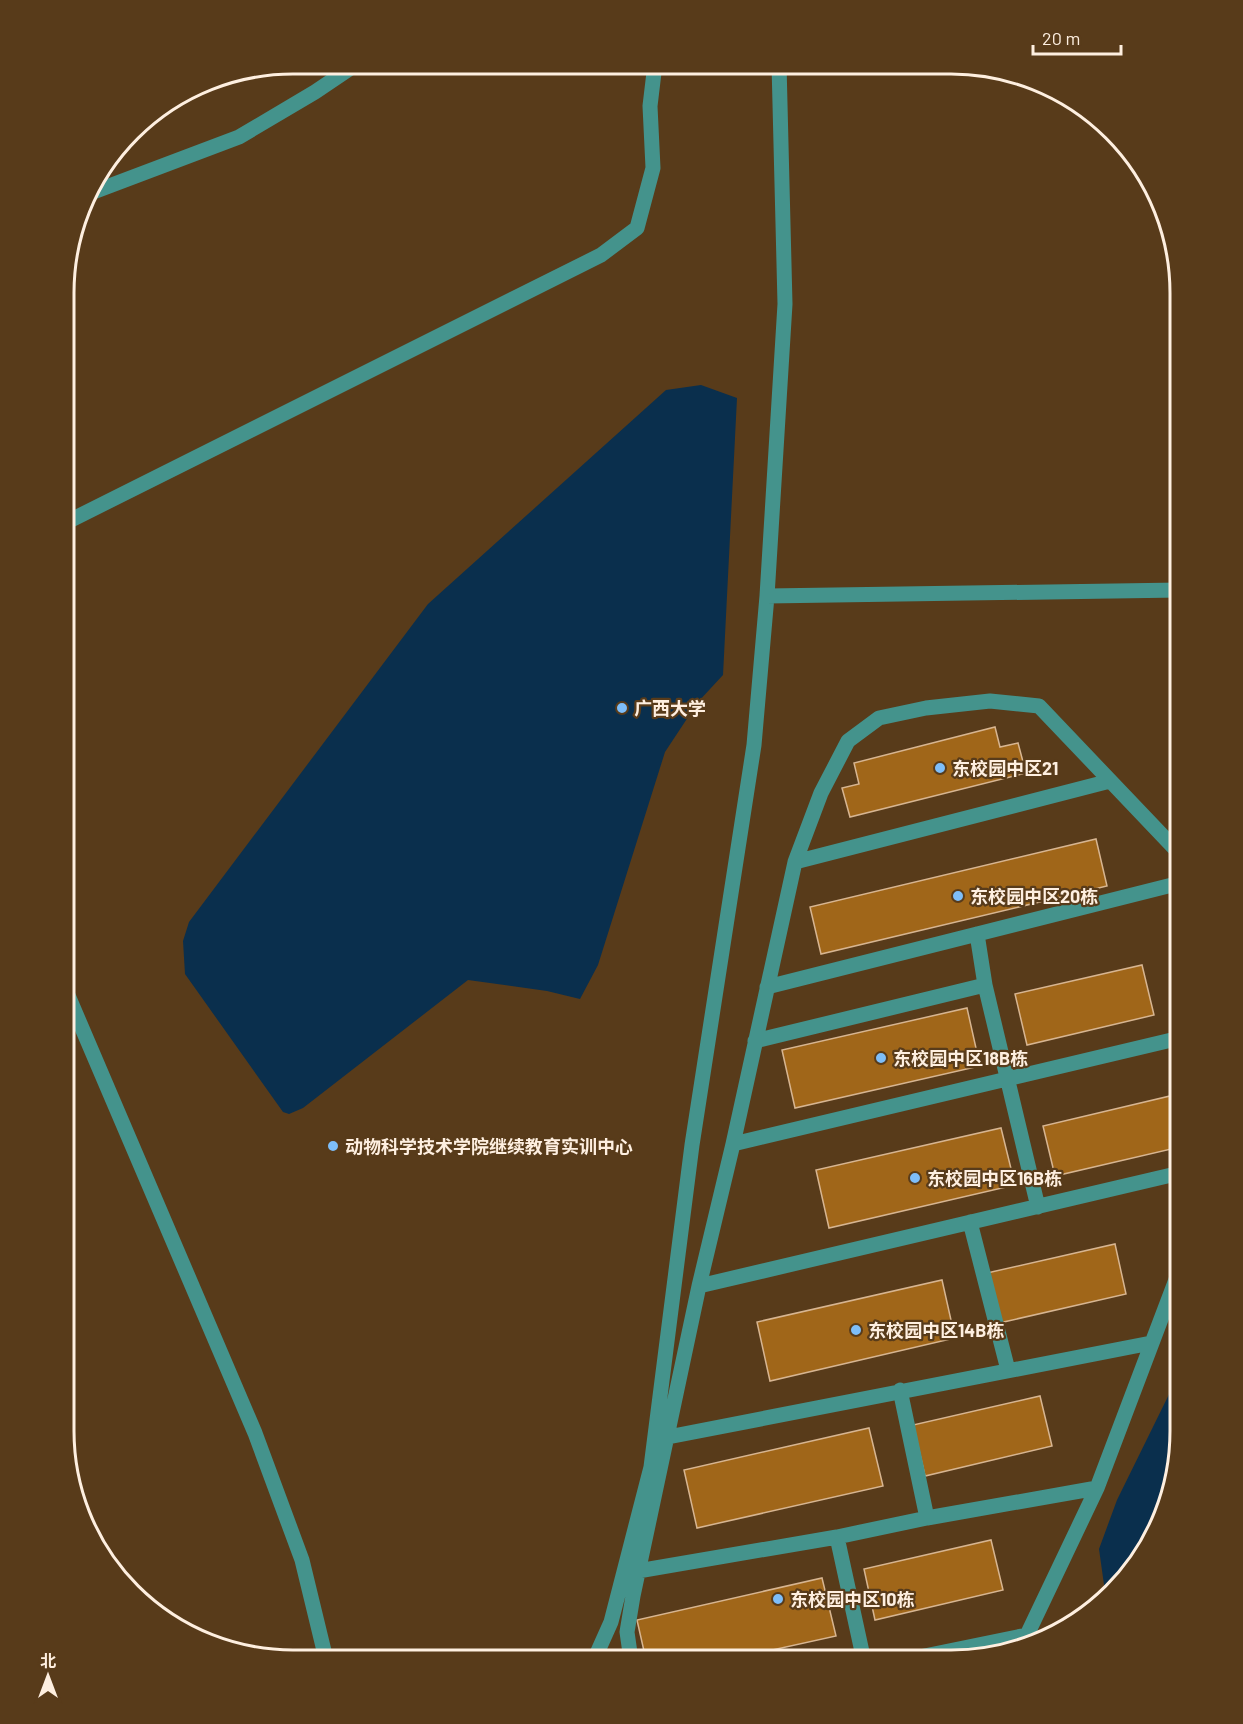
<svg xmlns="http://www.w3.org/2000/svg" width="1243" height="1724" font-family="Barlow,'Noto Sans SC',sans-serif">
<rect width="100%" height="100%" fill="#583b1a"/>
<!-- water -->
<path fill="#0a2f4d" d="M245,71L233,81L156,111L219,75Z
M701,385L737,398L723,675L698,702L665,752L598,965L580,999L547,991L468,980L303,1108L289,1114L283,1112L185,974L183,941L189,922L428,604L666,390Z
M1180,1372L1179,1447L1168,1505L1141,1559L1106,1599L1099,1549L1117,1500Z"/>
<!-- building -->
<path fill="#a06619" stroke="#d7b591" stroke-width="1.5" d="M995,727L1000,747L1018,743L1026,773L850,817L842,788L859,784L854,763Z
M1096,839L1107,886L821,954L810,907Z
M1142,965L1154,1015L1027,1045L1015,994Z
M967,1008L980,1066L795,1108L782,1050Z
M1170,1096L1180,1135V1147L1055,1176L1043,1126Z
M1001,1128L1015,1185L829,1228L816,1170Z
M1115,1244L1126,1294L999,1323L987,1273Z
M942,1280L955,1338L770,1381L757,1322Z
M1040,1396L1052,1446L925,1476L913,1425Z
M869,1428L883,1486L697,1528L684,1470Z
M991,1540L1003,1590L875,1620L864,1569Z
M822,1578L836,1636L727,1660H646L637,1620Z"/>
<g fill="none" stroke-linecap="round" stroke-linejoin="round">
<!-- minor -->
<path stroke="#44938c" stroke-width="15" d="M88,194L239,137L315,92L358,63
M65,523L601,255L637,228L653,168L650,106L655,64
M767,596L1180,590
M795,862L1110,781
M977,934L985,985L1038,1207
M64,986L255,1433L302,1560L326,1659
M767,987L1180,883
M755,1041L985,985
M733,1144L1180,1038
M970,1222L1008,1370
M699,1286L1180,1173
M900,1390L927,1518
M668,1437L1151,1343
M837,1537L864,1661
M638,1571L837,1537L927,1518L1097,1488
M1027,1635L1097,1488L1180,1269
M594,1660L611,1622L651,1467L692,1145L754,745L767,596L785,304L779,64
M631,1660L627,1632L633,1596L699,1286L733,1144L795,862L821,793L848,741L879,718L926,708L990,701L1039,706L1180,854
M900,1661L1027,1635L1028,1643"/>
</g>
<!-- markers -->
<g fill="#7ebef9" stroke="#583b1a" stroke-width="2">
<circle cx="622" cy="708" r="6"/>
<circle cx="940" cy="768" r="6"/>
<circle cx="958" cy="896" r="6"/>
<circle cx="881" cy="1058" r="6"/>
<circle cx="333" cy="1146" r="6"/>
<circle cx="915" cy="1178" r="6"/>
<circle cx="856" cy="1330" r="6"/>
<circle cx="778" cy="1599" r="6"/>
</g>
<g text-anchor="middle" dominant-baseline="central" stroke-width="4.5" stroke-linejoin="round" paint-order="stroke">
<!-- poi labels -->
<g font-size="18" font-weight="bold" fill="#feefe0" stroke="#583b1a" text-anchor="start">
<text x="634" y="708">广西大学</text>
<text x="952" y="768">东校园中区21</text>
<text x="970" y="896">东校园中区20栋</text>
<text x="893" y="1058">东校园中区18B栋</text>
<text x="345" y="1146">动物科学技术学院继续教育实训中心</text>
<text x="927" y="1178">东校园中区16B栋</text>
<text x="868" y="1330">东校园中区14B栋</text>
<text x="790" y="1599">东校园中区10栋</text>
</g>
</g>
<!-- crop -->
<path d="M0 0H1243V1724H0ZM293 74H951A219 219 0 0 1 1170 293V1431A219 219 0 0 1 951 1650H293A219 219 0 0 1 74 1431V293A219 219 0 0 1 293 74Z" fill="#583b1a" fill-rule="evenodd"/>
<path fill="none" stroke="#feefe0" stroke-width="3" d="M293 74H951A219 219 0 0 1 1170 293V1431A219 219 0 0 1 951 1650H293A219 219 0 0 1 74 1431V293A219 219 0 0 1 293 74Z"/>
<!-- north arrow -->
<g transform="translate(48 1676)" stroke="#583b1a" stroke-width="4.5" paint-order="stroke">
<path d="M0-4.5L10 22L0 15L-10 22Z" fill="#feefe0"/>
<text y="-9" font-size="16" font-weight="bold" text-anchor="middle" fill="#feefe0">北</text>
</g>
<!-- scale -->
<path d="M1033 45v9h88v-9" fill="none" stroke="#feefe0" stroke-width="3"/>
<text x="1042" y="45" font-size="18" fill="#feefe0" stroke="#583b1a" stroke-width="4.5" paint-order="stroke">20 m</text>
</svg>
